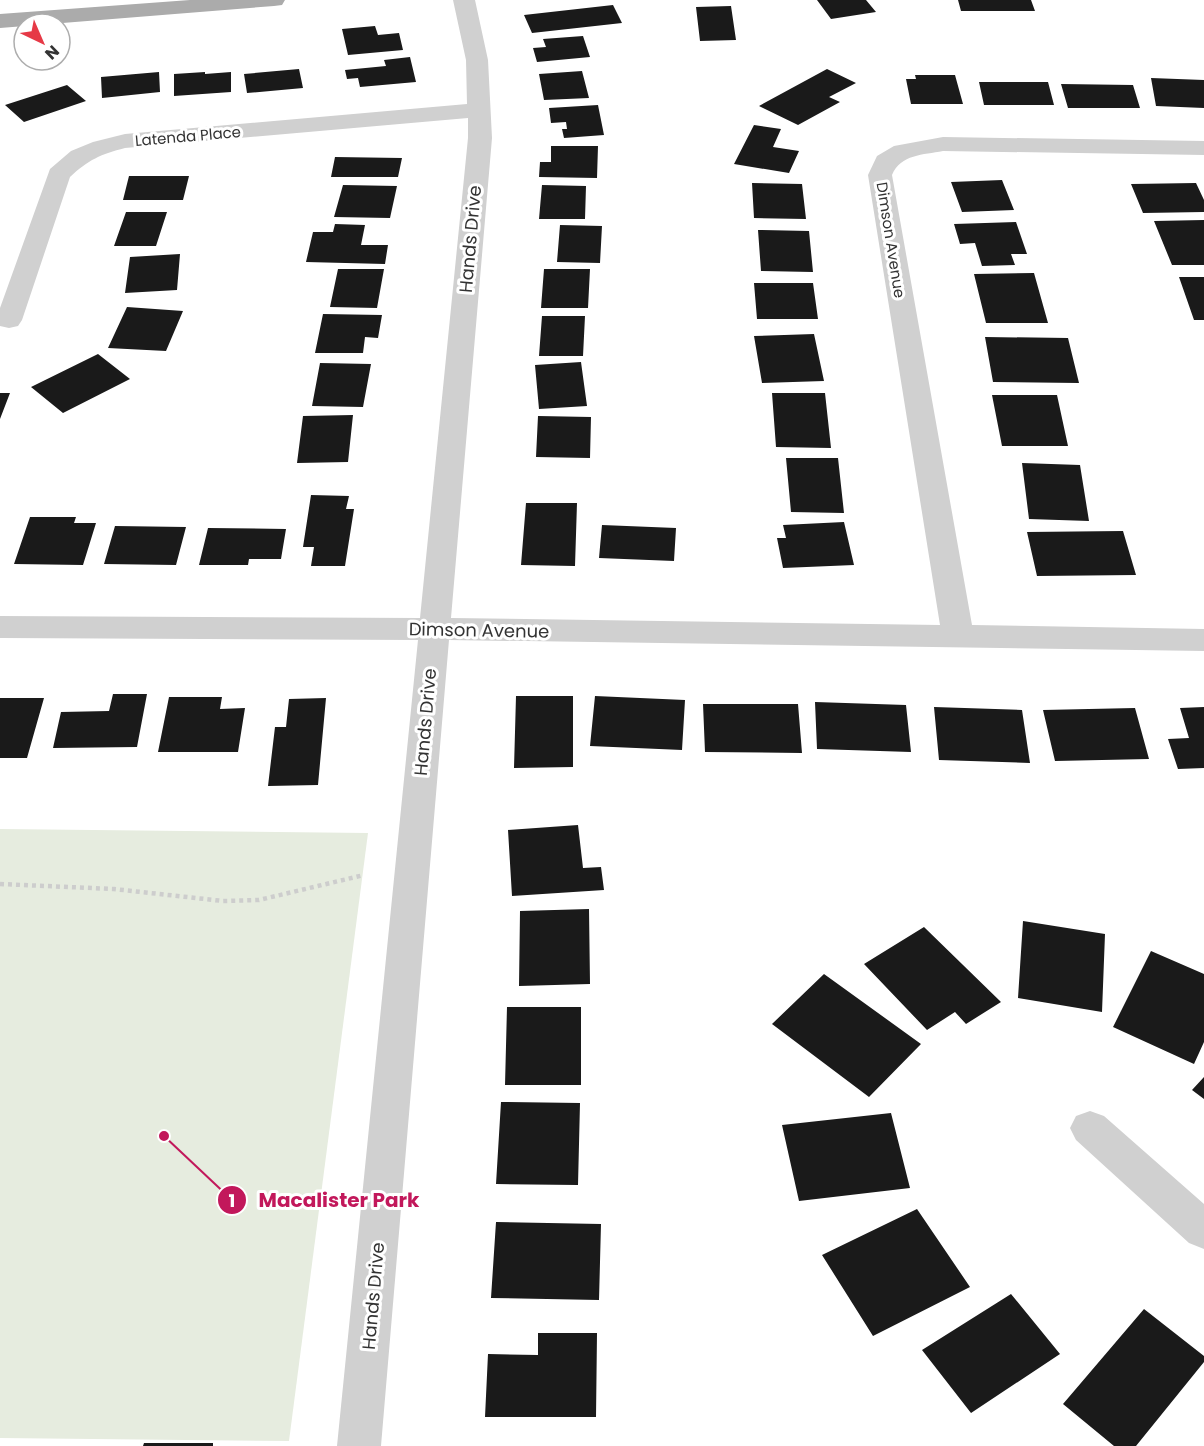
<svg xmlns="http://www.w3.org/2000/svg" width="1204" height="1446" font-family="Poppins,sans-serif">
<rect width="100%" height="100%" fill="#fff"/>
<!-- green -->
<path fill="#e6ecdf" d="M0,829L368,833L289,1441L0,1438Z"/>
<!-- building -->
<path fill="#1a1a1a" d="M817,0H866L876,12L831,19Z
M958,0H1031L1035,11H961Z
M613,5L622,23L532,33L524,15Z
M731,6L736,40L700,41L696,7Z
M375,26L378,35L399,33L403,50L348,55L342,29Z
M583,36L590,57L537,62L533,48L546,47L543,39Z
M410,57L416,82L360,87L358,78L347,79L345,70L386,66L384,60Z
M299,69L303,88L247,93L244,74Z
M827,69L856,83L829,97L840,102L798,125L759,106Z
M582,71L589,98L544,100L539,74Z
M159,72L160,92L102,98L101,77Z
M205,72V74L231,72V92L174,96V74Z
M915,75H955L963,104H911L906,79H916Z
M1151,78L1204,80V108L1156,106Z
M979,82H1048L1054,105H984Z
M1061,84L1133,85L1140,108H1068Z
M67,85L86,101L24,122L5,105Z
M598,105L604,135L564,138L562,129H567L566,122L551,123L549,108Z
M754,125L781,129L773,147L799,151L789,173L734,164Z
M551,146H598L597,178L539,177L540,162H551Z
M335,157L402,158L398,177H331Z
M129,176H189L183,200H123Z
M1002,180L1014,210L962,212L951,182Z
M752,183L802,184L806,219L754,218Z
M1196,183L1204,200V212L1143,213L1131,184Z
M343,185L397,186L390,218L334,217Z
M542,185L586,186L585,219H539Z
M126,212H167L156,246H114Z
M1204,220V265H1172L1154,221Z
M1016,222L1027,254H1011L1015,265L982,266L975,243L960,244L954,224Z
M335,224L365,225L361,245H388L385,264L306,262L313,232H333Z
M560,225L602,226L600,263L557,262Z
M758,230L809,231L813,272L761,271Z
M180,254L177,290L125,293L130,257Z
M338,269H384L377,308L330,307Z
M544,269H590L588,308H541Z
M1034,273L1048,323H986L974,274Z
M1179,277H1204V320H1194Z
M754,283H813L818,319H757Z
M127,307L183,311L166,351L108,348Z
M323,314L382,315L378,338L365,337L363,353H315Z
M542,316H585L583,356H539Z
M814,334L824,381L762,383L754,336Z
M985,337L1068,338L1079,383L993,382Z
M98,354L130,379L63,413L31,387Z
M581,362L587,406L539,409L535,365Z
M320,363L371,364L363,407L312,406Z
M0,393H10L0,419Z
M772,393H825L831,448L776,447Z
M992,395H1057L1068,446H1002Z
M353,415L348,462L297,463L303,416Z
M538,416L591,417L590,458L536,457Z
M786,458H838L844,513L791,512Z
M1022,463L1080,465L1089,521L1029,519Z
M311,495L349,496L346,509H354L345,566H311L314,547H303Z
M526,503H577L575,566L521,565Z
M30,517H76L74,523H96L83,565L14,564Z
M844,522L854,565L783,568L777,538H786L783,525Z
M602,525L676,528L674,561L599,558Z
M115,526L186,527L176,565L104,564Z
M208,528L286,529L281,559H249L248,565H199Z
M1123,531L1136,575L1037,576L1027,532Z
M113,694H147L137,747L53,748L61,712L109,711Z
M516,696H573V767L514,768Z
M595,696L685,700L682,750L590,746Z
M169,697H222L220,709L245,708L238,752H158Z
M0,698H44L27,758H0Z
M326,698L318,785L268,786L275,727H286L289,699Z
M815,702L906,705L911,752L817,749Z
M703,704H798L802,753L705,752Z
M934,707L1022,710L1030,763L939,760Z
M1204,707V768L1178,769L1168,739L1189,738L1180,708Z
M1135,708L1149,759L1055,761L1043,710Z
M578,825L583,868L601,867L604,890L512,896L508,830Z
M589,909L590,984L519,986L520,911Z
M1023,921L1105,934L1102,1012L1018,998Z
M924,927L1001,1002L966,1024L955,1012L927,1030L864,964Z
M1151,951L1204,974V1042L1194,1064L1113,1027Z
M824,974L921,1044L869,1097L772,1024Z
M507,1007H581V1085H505Z
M1204,1077V1099L1192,1090Z
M501,1102L580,1103L578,1185L496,1184Z
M891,1113L910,1188L799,1201L782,1125Z
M917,1209L970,1287L873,1336L822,1255Z
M496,1222L601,1224L599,1300L491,1298Z
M1011,1294L1060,1354L971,1413L922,1350Z
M1144,1309L1204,1356V1362L1136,1446H1114L1063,1404Z
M538,1333H597L596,1417H485L488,1354L538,1355Z
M144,1443H213V1446H143Z"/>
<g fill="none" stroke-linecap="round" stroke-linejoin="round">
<!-- path -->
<path stroke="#cdcdcd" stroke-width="4.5" stroke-dasharray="4 4" stroke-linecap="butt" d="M0,884L114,889L223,901L259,900L364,875"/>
<!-- minor -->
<path fill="#d0d0d0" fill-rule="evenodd" d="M453,0H475L488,60L492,138L451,618L940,625L868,175L877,156L894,146L943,137L1204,141V155L943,151C923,155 901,154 892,175L972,625L1204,629V651L449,640L381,1446H337L418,640L0,638V616L420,618L468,138V118L125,148C101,154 88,160 70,177L22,320L18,326L9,328L0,326V308L50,169L71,151L93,142L125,134L467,104L466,60Z
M1090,1111L1104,1116L1204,1204V1249L1189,1243L1076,1140L1070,1128L1076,1116Z"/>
<!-- major -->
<path fill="#ababab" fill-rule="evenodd" d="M190,0H285L282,5L274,6L0,28V14Z"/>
</g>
<g text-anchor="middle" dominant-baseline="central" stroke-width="6" stroke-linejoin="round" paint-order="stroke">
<!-- far-street labels -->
<g font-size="15" fill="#333" stroke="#fff">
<text transform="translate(188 136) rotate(-5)">Latenda Place</text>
<text transform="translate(891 240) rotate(81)">Dimson Avenue</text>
</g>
<!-- street labels -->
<g font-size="18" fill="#333" stroke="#fff">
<text transform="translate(470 239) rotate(-85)">Hands Drive</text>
<text transform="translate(479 630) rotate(1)">Dimson Avenue</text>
<text transform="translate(425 722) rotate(-85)">Hands Drive</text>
<text transform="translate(373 1296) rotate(-85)">Hands Drive</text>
</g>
</g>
<!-- callouts -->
<path fill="none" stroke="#c2185b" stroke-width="2" d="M164 1136L232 1200"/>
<g fill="#c2185b" stroke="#fff" stroke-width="2">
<circle cx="164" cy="1136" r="6"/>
<circle cx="232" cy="1200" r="15"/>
</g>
<g font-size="18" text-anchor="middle" font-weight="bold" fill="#fff">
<text x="232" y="1207">1</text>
</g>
<g font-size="20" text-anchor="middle" font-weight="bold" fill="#c2185b" stroke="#fff" stroke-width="6" stroke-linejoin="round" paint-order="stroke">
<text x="339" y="1207">Macalister Park</text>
</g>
<!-- north arrow -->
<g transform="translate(42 42) rotate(136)"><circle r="28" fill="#ffffff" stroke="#adadad" stroke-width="1.5"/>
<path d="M0-4.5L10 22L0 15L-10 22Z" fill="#e63946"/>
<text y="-9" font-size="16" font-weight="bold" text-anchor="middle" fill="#333333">N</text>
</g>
</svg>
